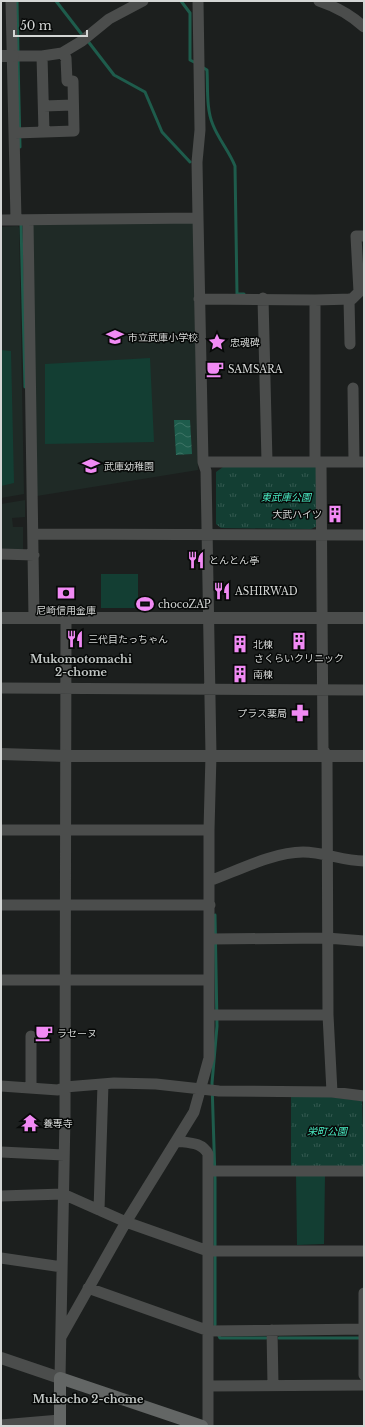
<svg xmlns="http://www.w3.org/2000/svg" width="365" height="1427" font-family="'Libre Baskerville','Noto Sans JP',serif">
<defs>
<pattern id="park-tufts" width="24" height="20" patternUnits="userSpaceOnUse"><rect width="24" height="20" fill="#133e33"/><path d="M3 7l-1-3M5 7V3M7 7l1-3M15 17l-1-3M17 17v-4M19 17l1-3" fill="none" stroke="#345950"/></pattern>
<pattern id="water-waves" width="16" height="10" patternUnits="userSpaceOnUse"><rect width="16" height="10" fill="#1e5c4c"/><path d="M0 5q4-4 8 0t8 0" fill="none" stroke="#3e7365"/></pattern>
</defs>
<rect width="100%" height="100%" fill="#1c1f1e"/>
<!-- built -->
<path fill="#1f2a26" d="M194,220L198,470L37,496L32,227L34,225Z
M18,226L19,228L24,494L1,498V227Z
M25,500V517L12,518L13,527H23V552H1V504Z"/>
<!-- green -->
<path fill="#133e33" d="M1,350L11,351L14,483L1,486Z
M150,358L154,442L45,444V364Z
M101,574H138V608H101Z
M296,1174L325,1175L324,1244L297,1245Z"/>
<!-- park -->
<path fill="url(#park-tufts)" d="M315,465L317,468L318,526L311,529L221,528L216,524V472L223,467Z
M291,1096L331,1097L362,1101L364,1166L291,1167Z"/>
<!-- water -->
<path fill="url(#water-waves)" d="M174,420H190L192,454L176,455Z"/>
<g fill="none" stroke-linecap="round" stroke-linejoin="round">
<!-- stream -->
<path stroke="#1e5c4c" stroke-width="3" d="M17,1L18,53
M56,1L83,36
M181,1L190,13V60L196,63
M87,40L114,75L145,92L162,132L190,162
M18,59L20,147
M202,67L207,70C208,87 206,109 213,125C219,140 229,151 235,166L237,294H244
M21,223L25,387
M215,1325V1179L212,1083L217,1026L215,915
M219,1336L220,1338H266
M279,1338H361"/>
<!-- minor -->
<path stroke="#4b4d4c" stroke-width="11" d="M11,1L16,220
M319,1C337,7 350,14 364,27
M13,56H42L62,53L82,41L109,19L143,1
M42,56L44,132
M44,106L73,105
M15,133L74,131L73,81H67L66,58L62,53
M1,220L198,218
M28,221L34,618
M263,298L267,462
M199,299L315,300V461
M349,299L350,344
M315,300L352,299L359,292L356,236H364
M353,388L354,462
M203,462H364
M321,462L323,749L327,756L328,1015
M33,534L364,535
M1,554L34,555
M1,688L364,690
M1,830H209
M209,881C237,871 273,852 303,852C324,852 343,861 364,861
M1,905H210
M211,939L327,938L364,941
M1,980H209
M209,1015H328L332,1092
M31,1036V1088
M1,1086L58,1090L65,1087L114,1083L156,1084L219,1091L332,1092L364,1096
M176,1141C189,1143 202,1142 208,1154V1426
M1,1152L64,1155
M208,1171H364
M1,1196L63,1194L126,1222L208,1251H364
M99,1210L103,1084
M1,1258L62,1267
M88,1288L209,1331L364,1329
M364,1293V1375
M272,1330L273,1385
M61,1337L126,1222L194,1112L209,1058V830L211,755L206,471L203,462L198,218L197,162L200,130L198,1
M60,1378L65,1116L66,618
M209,1386L364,1385
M1,1425L60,1420"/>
<!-- tertiary -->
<path stroke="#4b4d4c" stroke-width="12" d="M1,56H13
M1,618H364
M1,754L66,756H364
M1,1358L60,1378"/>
<!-- secondary -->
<path stroke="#636665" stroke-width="12" d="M60,1426V1378L202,1426"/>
</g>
<!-- icons -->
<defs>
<g id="school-bare" transform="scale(1.38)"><path d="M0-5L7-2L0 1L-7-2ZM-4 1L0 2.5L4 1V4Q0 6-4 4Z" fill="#f18af4" stroke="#070908" stroke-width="2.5" paint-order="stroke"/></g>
<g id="sight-bare" transform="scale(1.38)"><path d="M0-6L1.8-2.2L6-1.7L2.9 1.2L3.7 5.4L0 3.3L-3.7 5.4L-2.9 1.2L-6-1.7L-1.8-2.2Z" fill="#f18af4" stroke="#070908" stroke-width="2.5" paint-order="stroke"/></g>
<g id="cafe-bare" transform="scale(1.38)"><path d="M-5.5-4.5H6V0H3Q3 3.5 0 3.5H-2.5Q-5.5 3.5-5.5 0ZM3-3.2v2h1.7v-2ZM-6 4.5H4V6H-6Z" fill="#f18af4" stroke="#070908" stroke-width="2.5" paint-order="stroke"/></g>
<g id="building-bare" transform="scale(1.38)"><path d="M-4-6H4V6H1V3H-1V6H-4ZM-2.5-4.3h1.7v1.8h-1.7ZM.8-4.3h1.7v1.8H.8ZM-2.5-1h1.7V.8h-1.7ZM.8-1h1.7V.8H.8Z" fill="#f18af4" stroke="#070908" stroke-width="2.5" paint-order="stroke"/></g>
<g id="restaurant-bare" transform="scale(1.38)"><path d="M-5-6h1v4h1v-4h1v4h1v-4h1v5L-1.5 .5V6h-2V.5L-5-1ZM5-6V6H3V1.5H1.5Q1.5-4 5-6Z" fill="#f18af4" stroke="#070908" stroke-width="2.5" paint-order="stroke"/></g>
<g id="bank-bare" transform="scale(1.38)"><path d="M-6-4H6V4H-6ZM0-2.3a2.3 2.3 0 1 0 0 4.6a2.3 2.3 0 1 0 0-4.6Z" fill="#f18af4" stroke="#070908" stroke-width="2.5" paint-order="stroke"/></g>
<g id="stadium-bare" transform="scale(1.38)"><path d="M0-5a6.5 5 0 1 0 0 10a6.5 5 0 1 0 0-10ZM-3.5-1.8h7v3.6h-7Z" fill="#f18af4" stroke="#070908" stroke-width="2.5" paint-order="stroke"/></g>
<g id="pharmacy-bare" transform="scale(1.38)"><path d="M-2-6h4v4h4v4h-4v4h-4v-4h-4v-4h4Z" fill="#f18af4" stroke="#070908" stroke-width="2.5" paint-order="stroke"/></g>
<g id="temple-bare" transform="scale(1.38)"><path d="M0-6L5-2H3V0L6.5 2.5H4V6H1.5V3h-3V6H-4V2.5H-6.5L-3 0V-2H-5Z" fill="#f18af4" stroke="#070908" stroke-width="2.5" paint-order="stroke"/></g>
</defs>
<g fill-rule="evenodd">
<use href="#school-bare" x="115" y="337"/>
<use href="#sight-bare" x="217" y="342"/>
<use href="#cafe-bare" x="215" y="369"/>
<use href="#school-bare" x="91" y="466"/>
<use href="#building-bare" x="335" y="514"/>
<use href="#restaurant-bare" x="196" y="560"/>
<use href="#restaurant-bare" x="222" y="591"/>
<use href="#bank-bare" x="66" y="593"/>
<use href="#stadium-bare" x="145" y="604"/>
<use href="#restaurant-bare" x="75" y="639"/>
<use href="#building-bare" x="299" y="641"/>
<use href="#building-bare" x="240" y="644"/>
<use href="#building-bare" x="240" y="674"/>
<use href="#pharmacy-bare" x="300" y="713"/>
<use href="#cafe-bare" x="44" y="1033"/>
<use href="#temple-bare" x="30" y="1123"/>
</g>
<g text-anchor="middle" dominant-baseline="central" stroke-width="3" stroke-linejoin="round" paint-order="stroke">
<!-- poi labels -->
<g font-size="10" fill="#d4d6d5" stroke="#070908" text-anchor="start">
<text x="128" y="337">市立武庫小学校</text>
<text x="230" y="342">忠魂碑</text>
<text x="228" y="369">SAMSARA</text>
<text x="104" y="466">武庫幼稚園</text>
<text x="322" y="514" text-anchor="end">大武ハイツ</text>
<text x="209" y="560">とんとん亭</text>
<text x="235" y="591">ASHIRWAD</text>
<text x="158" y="604">chocoZAP</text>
<text x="66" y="610" text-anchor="middle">尼崎信用金庫</text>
<text x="88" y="639">三代目たっちゃん</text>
<text x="253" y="644">北棟</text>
<text x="299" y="658" text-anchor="middle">さくらいクリニック</text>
<text x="253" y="674">南棟</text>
<text x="287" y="713" text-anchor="end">プラス薬局</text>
<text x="57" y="1033">ラセーヌ</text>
<text x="43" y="1123">養専寺</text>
</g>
<!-- park labels -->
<g font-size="10" font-style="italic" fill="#49ebc3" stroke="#070908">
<text x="286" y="497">東武庫公園</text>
<text x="327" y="1131">栄町公園</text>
</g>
<!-- neighbourhood labels -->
<g font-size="11" font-weight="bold" fill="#c0c5c3" stroke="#070908">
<text x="81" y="659">Mukomotomachi<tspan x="81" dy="13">2-chome</tspan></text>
<text x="88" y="1399">Mukocho 2-chome</text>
</g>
</g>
<!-- border -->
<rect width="365" height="1427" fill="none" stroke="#d4d6d5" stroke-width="4"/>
<!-- scale -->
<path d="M14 30v6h73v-6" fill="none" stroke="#d4d6d5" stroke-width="2"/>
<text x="20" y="30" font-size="12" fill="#d4d6d5" stroke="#070908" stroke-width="3" paint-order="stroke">50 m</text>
</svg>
